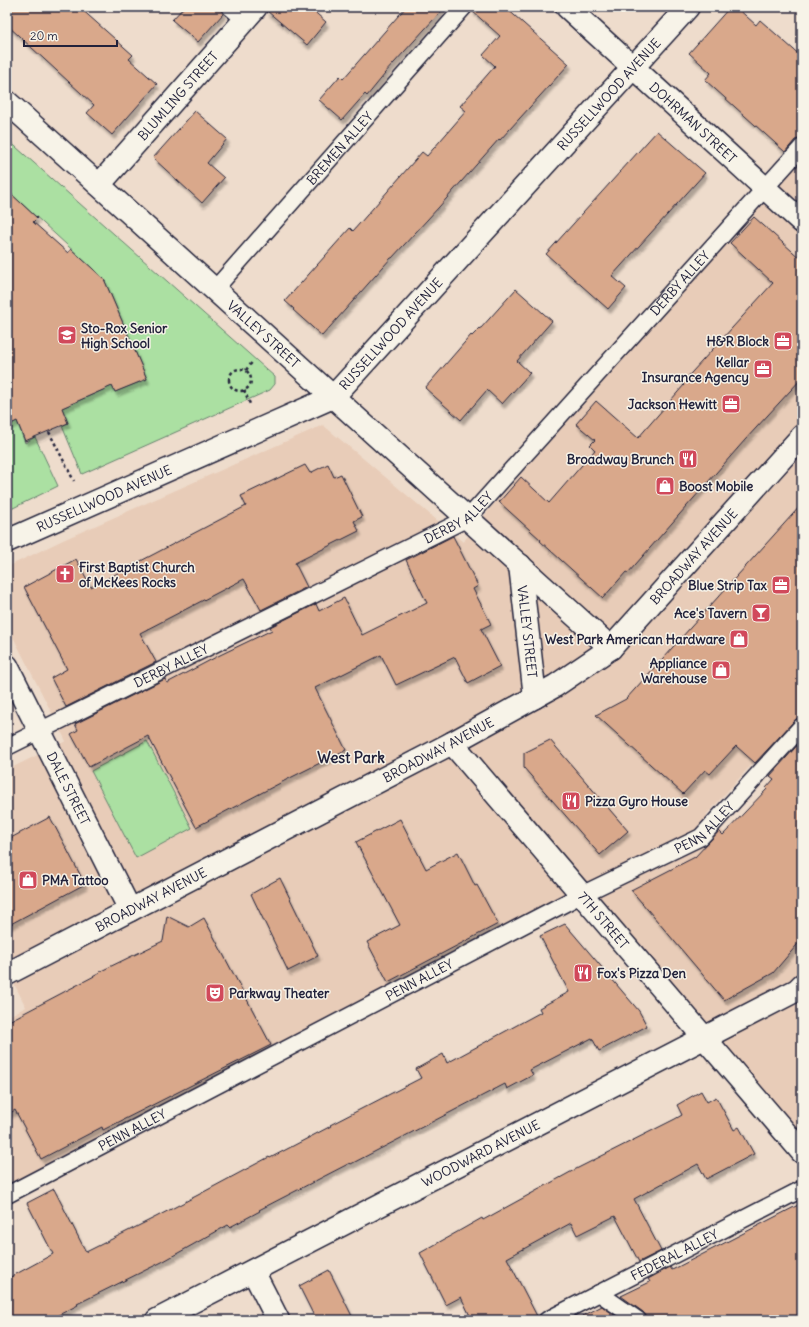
<svg xmlns="http://www.w3.org/2000/svg" width="809" height="1327" font-family="Delius,sans-serif">
<defs>
<filter id="shadow"><feDropShadow dx="2.5" dy="4.5" stdDeviation="1" flood-color="#0004"/></filter>
</defs>
<rect width="100%" height="100%" fill="#eedccc"/>
<filter id="ink" filterUnits="userSpaceOnUse"><feTurbulence type="fractalNoise" baseFrequency=".025" numOctaves="2"/><feDisplacementMap in="SourceGraphic" scale="8" xChannelSelector="R" yChannelSelector="G"/><feConvolveMatrix kernelMatrix="1 2 1 2 8 2 1 2 1" color-interpolation-filters="sRGB"/></filter>
<g filter="url(#ink)">
<!-- built -->
<path fill="#e8ccb8" d="M802,158V709L706,815L769,875L746,900L802,951V1152L581,895L7,1195V1017L26,1007L7,970V770L66,741L7,625V567L63,540L323,425L463,542L498,499Z"/>
<!-- green -->
<path fill="#abe0a2" stroke="#66816e" d="M7,139L275,377V384L270,390L82,474L62,426L68,423L62,408L112,386L115,392L147,379L104,279L7,190Z
M17,421L25,443L35,437L58,486L7,511V426Z
M147,741L192,828L136,858L91,771Z"/>
<!-- building -->
<path fill="#d9a88b" stroke="#22223b" filter="url(#shadow)" d="M7,7H79L133,55L129,59L157,84L112,135L87,113L94,105L7,25Z
M184,7H221L223,14L198,42L172,20Z
M268,7H309L326,22L307,45L267,11Z
M406,7H445L384,74H385L367,96L365,94L342,120L319,100L340,76L343,79Z
M473,7H505L569,64L500,140L499,139L439,207L392,258H391L322,336L293,310L294,309L285,301L350,228L353,231L422,152L427,156L466,111L460,106L495,66L483,55L500,36L472,11Z
M730,7H736L756,25L760,20L802,57V138L795,140L785,152L705,80L711,73L689,53Z
M195,111L227,139L207,163L224,178L202,203L153,158Z
M657,131L705,173L612,276L626,288L608,309L546,254Z
M7,190L37,218L33,222L68,253L71,249L104,279L147,379L115,392L112,386L62,408L68,423L25,441L17,421L7,426Z
M754,217L802,260V378L745,440L628,573L626,572L603,598L540,541L541,540L499,502L521,477L549,503L595,450L590,445L595,440L576,424L596,401L638,438L684,385L682,383L773,283L730,243Z
M516,289L552,321L517,361L530,373L502,404L487,390L461,420L425,388L471,335L472,336L480,328H481Z
M328,464L334,477L341,474L362,517L354,521L359,531L295,563L307,587L261,610L244,579L140,633L156,662L66,707L51,678L67,669L24,587L76,559L91,587L246,506L241,496L305,465L310,473Z
M802,504V717L795,720L755,763L736,746L710,774L705,770L683,794L596,715L626,699Z
M453,536L478,586L473,589L491,624L481,629L500,666L468,683L455,657L396,685L381,655L315,688L346,750L286,780L196,827L148,736L89,767L71,734L78,730L75,724L165,679L167,683L220,655L272,630L270,627L316,604L319,611L344,598L362,635L427,603L406,560Z
M550,740L628,831L600,855L524,768V753Z
M802,740V939L773,973L724,1000L631,890L695,857L719,831L723,835L767,789L766,788L774,779L770,776Z
M50,817L85,884L7,926V840Z
M400,819L426,869L458,852L475,886L477,885L498,924L388,982L367,942L400,925L356,842Z
M280,878L318,956L288,971L251,894Z
M167,916L189,927L204,918L271,1045L103,1130L102,1127L41,1159L15,1110L7,1115V1022L100,973L99,972L163,941Z
M565,924L639,1011L647,1026L599,1051L592,1038L530,1070L533,1075L507,1089L505,1084L351,1164L350,1163L259,1210L260,1211L230,1227L228,1225L162,1262L77,1304L78,1305L49,1320H7V1279L53,1254L27,1203L54,1189L86,1252L156,1217L198,1195L269,1157L270,1158L331,1126L330,1125L421,1078L416,1069L443,1054L447,1063L541,1012L539,1008L569,992L540,936Z
M701,1091L707,1102L716,1097L734,1130L739,1127L754,1154L706,1179L698,1164L634,1199L661,1251L639,1262L615,1216L577,1235L571,1223L507,1258L538,1318V1320H472L461,1297L446,1305L420,1253L482,1218L483,1220L576,1169L675,1119L682,1115L677,1105Z
M802,1203V1320H647L646,1316L643,1312L621,1296L650,1282L648,1279L670,1267L672,1270Z
M329,1270L354,1320H316L299,1286Z
M602,1306L621,1320H575Z"/>
<g fill="none" stroke-linecap="round" stroke-linejoin="round">
<!-- lane casing -->
<g stroke="#22223b" stroke-width="19">
<g id="lane">
<path d="M230,7L245,20"/>
<path id="s1" d="M215,289L464,7"/>
<path id="s2" d="M7,747L468,518L802,147"/>
<path id="s3" d="M7,1195L581,895L701,837L802,726"/>
<path d="M599,1293L638,1320"/>
<path id="s4" d="M547,1320L802,1189"/>
</g>
</g>
<!-- street casing -->
<g stroke="#22223b" stroke-width="25">
<g id="street">
<path id="s5" d="M567,7L802,222"/>
<path id="s6" d="M7,102L611,648"/>
<path id="s7" d="M99,185L256,7"/>
<path id="s8" d="M7,541L333,397L688,7"/>
<path id="s9" d="M520,565L535,697"/>
<path id="s10" d="M7,666L130,910"/>
<path d="M253,1271L278,1320"/>
<path id="s11" d="M157,1320L797,990L802,985"/>
</g>
</g>
<!-- secondary casing -->
<g stroke="#22223b" stroke-width="25">
<g id="secondary">
<path id="s12" d="M452,743L802,1152"/>
<path id="s13" d="M7,974L452,743L555,686L611,648L802,436"/>
</g>
</g>
<!-- path -->
<path stroke="#22223b" stroke-width="2.5" stroke-dasharray="3 3" stroke-linecap="butt" d="M229 380a11 11 0 1 1 22 0a11 11 0 1 1-22 0Z
M246,370L253,361
M244,390L250,404
M49,432L74,481"/>
<!-- lane -->
<use href="#lane" stroke="#f7f3e8" stroke-width="16"/>
<!-- street -->
<use href="#street" stroke="#f7f3e8" stroke-width="22"/>
<!-- secondary -->
<use href="#secondary" stroke="#f7f3e8" stroke-width="22"/>
</g>
</g>
<!-- icons -->
<defs>
<g id="school-square" transform="scale(1)"><rect x="-9" y="-9" width="18" height="18" rx="4" fill="#d1495b" stroke="#f7f3e8"/><path d="M0-5L7-2L0 1L-7-2ZM-4 1L0 2.5L4 1V4Q0 6-4 4Z" fill="#fff"/></g>
<g id="office-square" transform="scale(1)"><rect x="-9" y="-9" width="18" height="18" rx="4" fill="#d1495b" stroke="#f7f3e8"/><path d="M-6-3h4V-5.5h4V-3h4V5H-6ZM-1-4.5V-3h2v-1.5ZM-6 0V1H6V0Z" fill="#fff"/></g>
<g id="restaurant-square" transform="scale(1)"><rect x="-9" y="-9" width="18" height="18" rx="4" fill="#d1495b" stroke="#f7f3e8"/><path d="M-5-6h1v4h1v-4h1v4h1v-4h1v5L-1.5 .5V6h-2V.5L-5-1ZM5-6V6H3V1.5H1.5Q1.5-4 5-6Z" fill="#fff"/></g>
<g id="shop-square" transform="scale(1)"><rect x="-9" y="-9" width="18" height="18" rx="4" fill="#d1495b" stroke="#f7f3e8"/><path d="M-5-2.5h2.3a2.7 3.5 0 0 1 5.4 0H5L5.5 6h-11ZM-1.5-2.5h3a1.5 2.3 0 0 0-3 0Z" fill="#fff"/></g>
<g id="church-square" transform="scale(1)"><rect x="-9" y="-9" width="18" height="18" rx="4" fill="#d1495b" stroke="#f7f3e8"/><path d="M-1.2-6h2.4v3.5h3.3v2.4h-3.3V6h-2.4V-.1h-3.3v-2.4h3.3Z" fill="#fff"/></g>
<g id="bar-square" transform="scale(1)"><rect x="-9" y="-9" width="18" height="18" rx="4" fill="#d1495b" stroke="#f7f3e8"/><path d="M-6-5H6L.8 .8V4.5H3.5V6h-7V4.5H-.8V.8Z" fill="#fff"/></g>
<g id="theatre-square" transform="scale(1)"><rect x="-9" y="-9" width="18" height="18" rx="4" fill="#d1495b" stroke="#f7f3e8"/><path d="M-5-5.5Q0-4 5-5.5V0Q5 5 0 6Q-5 5-5 0ZM-3.3-2.5H-1v1.5H-3.3ZM1-2.5H3.3v1.5H1ZM-2.8 1Q0 5.5 2.8 1Z" fill="#fff"/></g>
</defs>
<g fill-rule="evenodd">
<use href="#school-square" x="67" y="335"/>
<use href="#office-square" x="783" y="341"/>
<use href="#office-square" x="763" y="369"/>
<use href="#office-square" x="731" y="404"/>
<use href="#restaurant-square" x="688" y="459"/>
<use href="#shop-square" x="665" y="486"/>
<use href="#church-square" x="65" y="574"/>
<use href="#office-square" x="781" y="585"/>
<use href="#bar-square" x="761" y="613"/>
<use href="#shop-square" x="739" y="639"/>
<use href="#shop-square" x="721" y="670"/>
<use href="#restaurant-square" x="571" y="801"/>
<use href="#shop-square" x="28" y="880"/>
<use href="#restaurant-square" x="583" y="973"/>
<use href="#theatre-square" x="215" y="993"/>
</g>
<g text-anchor="middle" dominant-baseline="central" stroke-width="3" stroke-linejoin="round" paint-order="stroke">
<!-- street labels -->
<g font-size="13" fill="#22223b" stroke="#f7f3e8">
<text stroke="none"><textPath href="#s8" startOffset="766">RUSSELLWOOD AVENUE</textPath></text>
<text stroke="none"><textPath href="#s7" startOffset="119">BLUMLING STREET</textPath></text>
<text stroke="none"><textPath href="#s5" startOffset="171">DOHRMAN STREET</textPath></text>
<text stroke="none"><textPath href="#s1" startOffset="188">BREMEN ALLEY</textPath></text>
<text stroke="none"><textPath href="#s2" startOffset="831">DERBY ALLEY</textPath></text>
<text stroke="none"><textPath href="#s6" startOffset="346">VALLEY STREET</textPath></text>
<text stroke="none"><textPath href="#s8" startOffset="442">RUSSELLWOOD AVENUE</textPath></text>
<text stroke="none"><textPath href="#s8" startOffset="106">RUSSELLWOOD AVENUE</textPath></text>
<text stroke="none"><textPath href="#s2" startOffset="507">DERBY ALLEY</textPath></text>
<text stroke="none"><textPath href="#s13" startOffset="810">BROADWAY AVENUE</textPath></text>
<text stroke="none"><textPath href="#s9" startOffset="67">VALLEY STREET</textPath></text>
<text stroke="none"><textPath href="#s2" startOffset="183">DERBY ALLEY</textPath></text>
<text stroke="none"><textPath href="#s13" startOffset="486">BROADWAY AVENUE</textPath></text>
<text stroke="none"><textPath href="#s10" startOffset="137">DALE STREET</textPath></text>
<text stroke="none"><textPath href="#s3" startOffset="789">PENN ALLEY</textPath></text>
<text stroke="none"><textPath href="#s13" startOffset="162">BROADWAY AVENUE</textPath></text>
<text stroke="none"><textPath href="#s12" startOffset="233">7TH STREET</textPath></text>
<text stroke="none"><textPath href="#s3" startOffset="465">PENN ALLEY</textPath></text>
<text stroke="none"><textPath href="#s3" startOffset="141">PENN ALLEY</textPath></text>
<text stroke="none"><textPath href="#s11" startOffset="364">WOODWARD AVENUE</textPath></text>
<text stroke="none"><textPath href="#s4" startOffset="143">FEDERAL ALLEY</textPath></text>
</g>
<!-- poi labels -->
<g font-size="13" font-weight="bold" fill="#22223b" stroke="#f7f3e8" text-anchor="end">
<text x="81" y="328" text-anchor="start">Sto-Rox Senior<tspan x="81" dy="15">High School</tspan></text>
<text x="769" y="341">H&amp;R Block</text>
<text x="749" y="362">Kellar<tspan x="749" dy="15">Insurance Agency</tspan></text>
<text x="717" y="404">Jackson Hewitt</text>
<text x="674" y="459">Broadway Brunch</text>
<text x="679" y="486" text-anchor="start">Boost Mobile</text>
<text x="79" y="567" text-anchor="start">First Baptist Church<tspan x="79" dy="15">of McKees Rocks</tspan></text>
<text x="767" y="585">Blue Strip Tax</text>
<text x="747" y="613">Ace's Tavern</text>
<text x="725" y="639">West Park American Hardware</text>
<text x="707" y="663">Appliance<tspan x="707" dy="15">Warehouse</tspan></text>
<text x="585" y="801" text-anchor="start">Pizza Gyro House</text>
<text x="42" y="880" text-anchor="start">PMA Tattoo</text>
<text x="597" y="973" text-anchor="start">Fox's Pizza Den</text>
<text x="229" y="993" text-anchor="start">Parkway Theater</text>
</g>
<!-- quarter labels -->
<g font-size="15" font-weight="bold" fill="#22223b" stroke="#f7f3e8">
<text x="351" y="757">West Park</text>
</g>
</g>
<!-- margin -->
<rect width="809" height="1327" fill="none" stroke="#f7f3e8" stroke-width="24"/>
<rect x="12" y="12" width="785" height="1303" fill="none" stroke="#22223b" stroke-width="1.5" filter="url(#ink)"/>
<!-- scale -->
<path d="M24 40v6h93v-6" fill="none" stroke="#22223b" stroke-width="2"/>
<text x="30" y="40" font-size="12" fill="#22223b" stroke="#f7f3e8" stroke-width="3" paint-order="stroke">20 m</text>
</svg>
